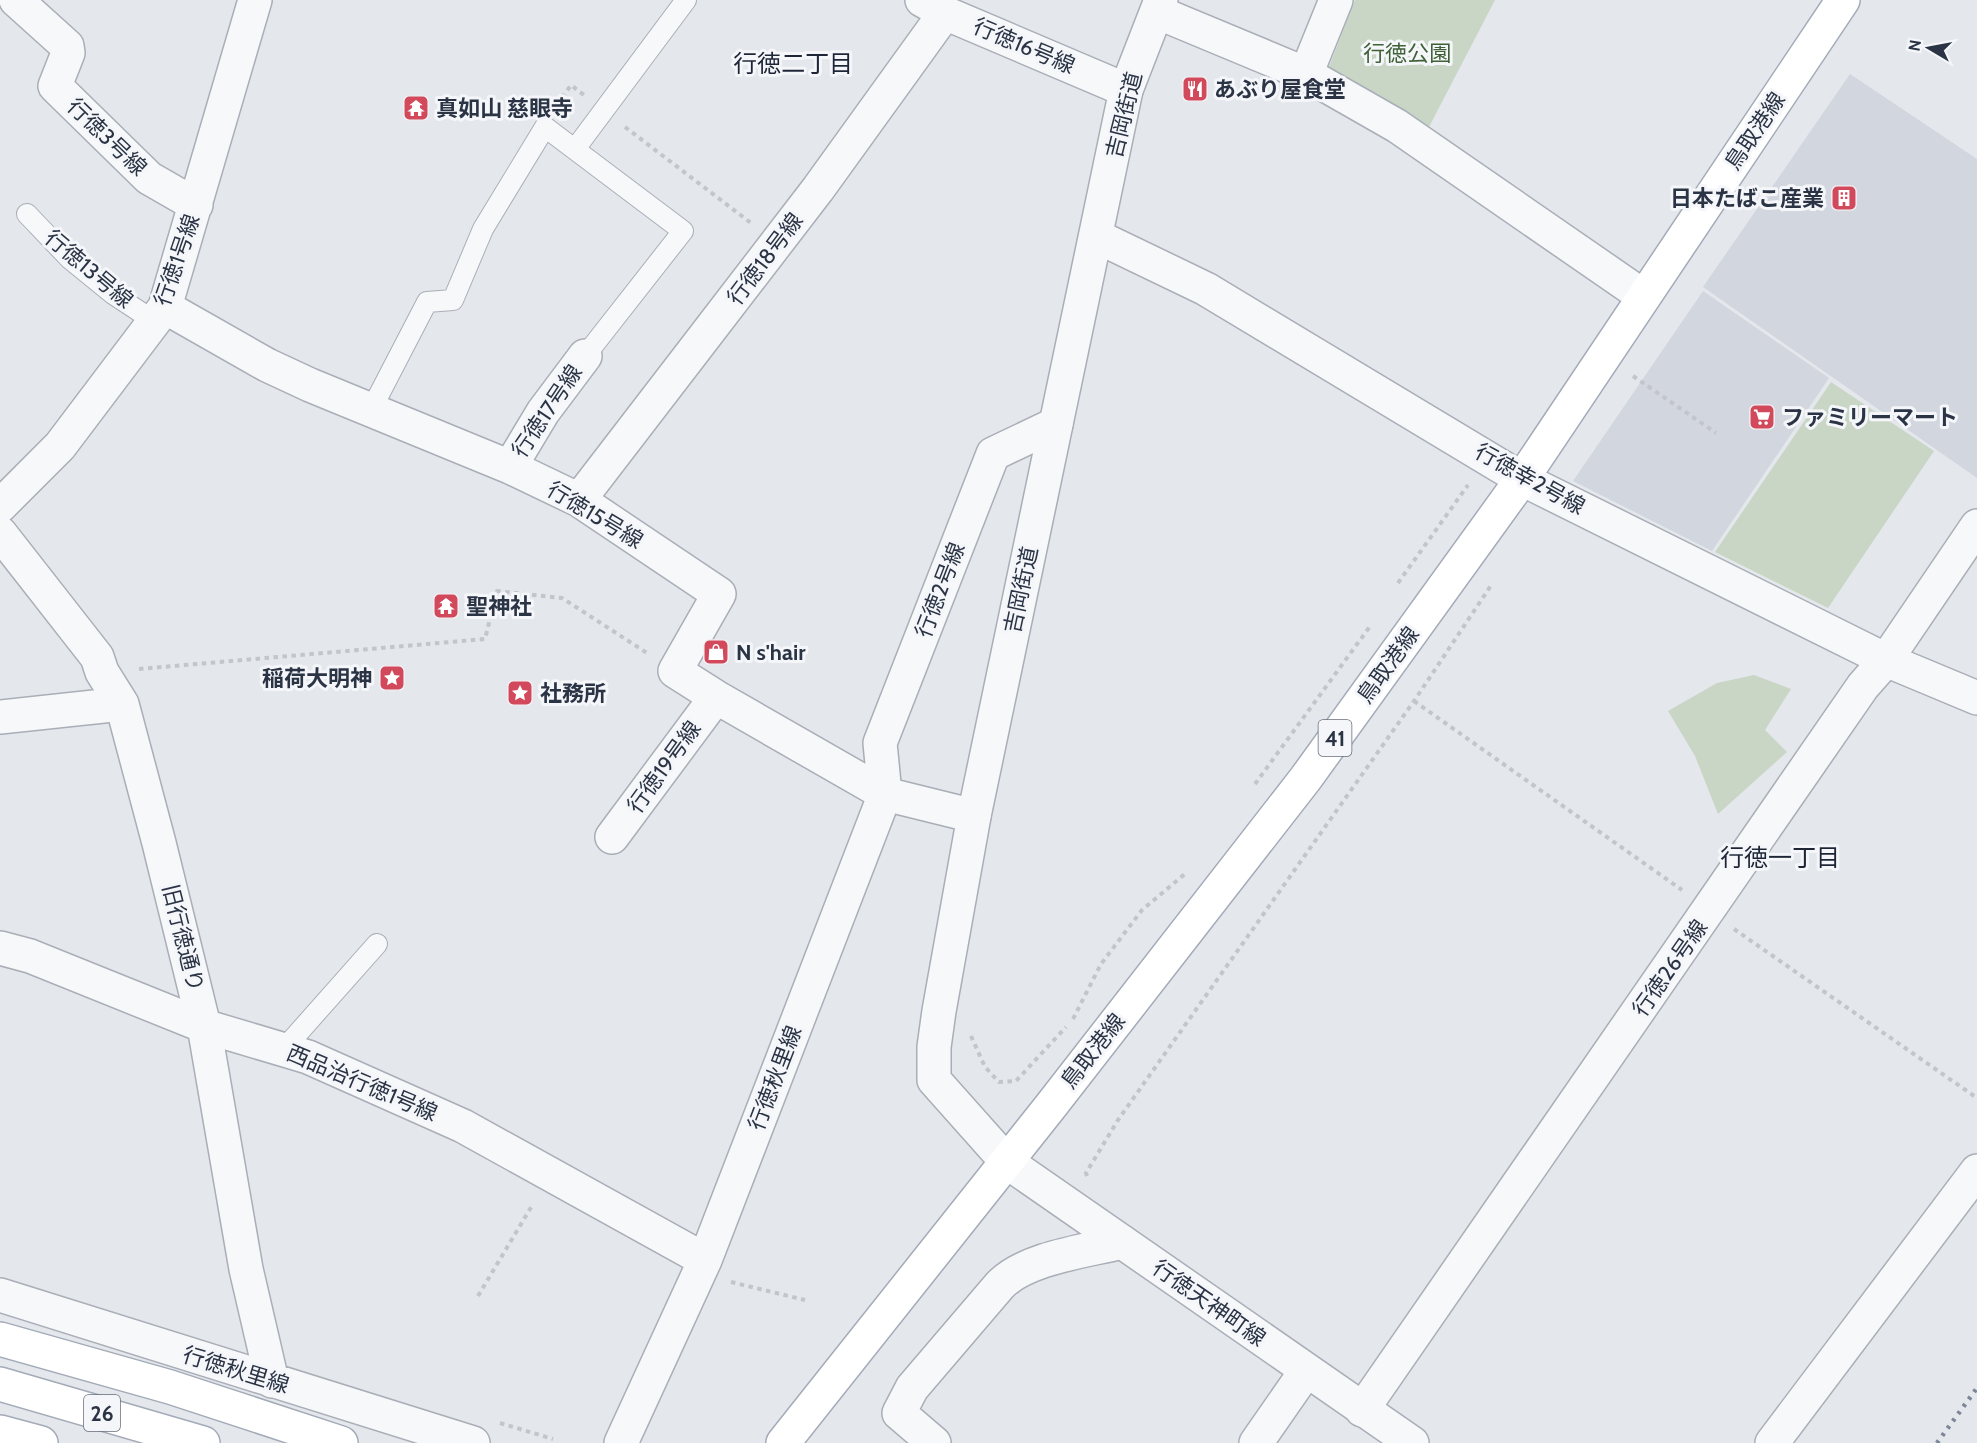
<svg xmlns="http://www.w3.org/2000/svg" width="1977" height="1443" font-family="Cabin,'Noto Sans JP',sans-serif">
<rect width="100%" height="100%" fill="#e4e7ec"/>
<!-- built -->
<path fill="#d2d6de" d="M1850,74L1977,159V478L1703,287Z
M1703,291L1829,378L1712,551L1573,481Z"/>
<!-- green -->
<path fill="#c9d6c5" d="M1355,0H1495L1429,127L1329,67Z
M1831,382L1934,451L1828,608L1715,552Z
M1754,675L1791,689L1765,730L1787,752L1718,814L1695,756L1668,711L1717,683Z"/>
<g fill="none" stroke-linecap="round" stroke-linejoin="round">
<!-- service casing -->
<g stroke="#a9aeb7" stroke-width="22">
<path id="service" d="M575,149L686,0
M27,214L70,259L113,294L154,321
M371,410L427,302L453,300L483,229L545,127L683,231L585,356
M283,1050L377,944"/>
</g>
<!-- minor casing -->
<g stroke="#a9aeb7" stroke-width="36">
<path id="minor" d="M16,0L67,46L68,53L55,86L149,178L196,205
M922,0L945,13L1126,90
M1157,12L1306,74L1397,126L1643,296
M1306,74L1336,0
M1096,236L1206,289L1522,479L1886,660L1977,698
M165,307L267,365L310,385L510,467L579,500L719,594L675,671L716,697L885,794
M510,467L543,412L585,356
M579,500L818,189L945,13
M0,506L60,446L165,307L255,0
M0,533L97,657L102,672L122,704L159,843L204,1026L246,1269L272,1381
M0,717L122,704
M885,794L880,743L993,454L1056,424
M612,837L716,697
M0,948L30,956L204,1026L308,1057L463,1126L705,1260
M0,1295L473,1443
M1362,1410L1863,686L1886,660L1977,526
M621,1443L705,1260L885,794L974,816
M934,1443L899,1413L912,1388L1000,1285C1026,1258 1086,1251 1122,1242
M1256,1443L1306,1371
M1772,1443L1977,1171"/>
</g>
<!-- tertiary casing -->
<g stroke="#a9aeb7" stroke-width="36">
<path id="tertiary" d="M1161,0L1126,90L1056,424L974,816L939,1011L934,1047V1080L1007,1162L1412,1443"/>
</g>
<!-- primary casing -->
<g stroke="#a3abb8" stroke-width="36">
<path id="primary" d="M0,1339L170,1387L341,1443
M0,1384L203,1443
M0,1432L41,1443
M783,1443L1050,1107L1306,778L1522,479L1843,0"/>
</g>
<!-- path -->
<path stroke="#c2c5cb" stroke-width="4" stroke-dasharray="4.5 4.5" stroke-linecap="butt" d="M557,105L571,85L584,95
M625,127L751,223
M1633,376L1716,433
M1398,583L1468,485
M139,669L485,639L497,591L562,598L647,653
M1414,701L1682,890
M1255,784L1371,625
M1734,929L1977,1098
M1073,1019L1101,964L1142,910L1186,873
M971,1036L985,1067L999,1082L1016,1081L1066,1027
M1087,1176L1086,1173L1118,1120L1414,701L1492,584
M731,1282L805,1300
M478,1296L533,1204
M500,1423L553,1439"/>
<!-- service -->
<use href="#service" stroke="#f7f8fa" stroke-width="20"/>
<!-- minor -->
<use href="#minor" stroke="#f7f8fa" stroke-width="33"/>
<!-- tertiary -->
<use href="#tertiary" stroke="#f7f8fa" stroke-width="33"/>
<!-- primary -->
<use href="#primary" stroke="#fff" stroke-width="33"/>
<!-- rail -->
<path stroke="#7d8696" stroke-width="4.5" stroke-dasharray="3 6" stroke-linecap="butt" d="M1937,1443L1977,1388"/>
</g>
<!-- icons -->
<defs>
<g id="restaurant-square" transform="scale(1.35)"><rect x="-9" y="-9" width="18" height="18" rx="4" fill="#d1495b" stroke="#f4f6f9"/><path d="M-5-6h1v4h1v-4h1v4h1v-4h1v5L-1.5 .5V6h-2V.5L-5-1ZM5-6V6H3V1.5H1.5Q1.5-4 5-6Z" fill="#fff"/></g>
<g id="temple-square" transform="scale(1.35)"><rect x="-9" y="-9" width="18" height="18" rx="4" fill="#d1495b" stroke="#f4f6f9"/><path d="M0-6L5-2H3V0L6.5 2.5H4V6H1.5V3h-3V6H-4V2.5H-6.5L-3 0V-2H-5Z" fill="#fff"/></g>
<g id="building-square" transform="scale(1.35)"><rect x="-9" y="-9" width="18" height="18" rx="4" fill="#d1495b" stroke="#f4f6f9"/><path d="M-4-6H4V6H1V3H-1V6H-4ZM-2.5-4.3h1.7v1.8h-1.7ZM.8-4.3h1.7v1.8H.8ZM-2.5-1h1.7V.8h-1.7ZM.8-1h1.7V.8H.8Z" fill="#fff"/></g>
<g id="supermarket-square" transform="scale(1.35)"><rect x="-9" y="-9" width="18" height="18" rx="4" fill="#d1495b" stroke="#f4f6f9"/><path d="M-6-5.5h2.5l.6 2H6L4.5 2H-2.5L-4.4-4H-6ZM-1.5 3.2a1.3 1.3 0 1 0 .1 0ZM3 3.2a1.3 1.3 0 1 0 .1 0Z" fill="#fff"/></g>
<g id="shop-square" transform="scale(1.35)"><rect x="-9" y="-9" width="18" height="18" rx="4" fill="#d1495b" stroke="#f4f6f9"/><path d="M-5-2.5h2.3a2.7 3.5 0 0 1 5.4 0H5L5.5 6h-11ZM-1.5-2.5h3a1.5 2.3 0 0 0-3 0Z" fill="#fff"/></g>
<g id="sight-square" transform="scale(1.35)"><rect x="-9" y="-9" width="18" height="18" rx="4" fill="#d1495b" stroke="#f4f6f9"/><path d="M0-6L1.8-2.2L6-1.7L2.9 1.2L3.7 5.4L0 3.3L-3.7 5.4L-2.9 1.2L-6-1.7L-1.8-2.2Z" fill="#fff"/></g>
</defs>
<g fill-rule="evenodd">
<use href="#restaurant-square" x="1195" y="89"/>
<use href="#temple-square" x="416" y="108"/>
<use href="#building-square" x="1844" y="198"/>
<use href="#supermarket-square" x="1762" y="417"/>
<use href="#temple-square" x="446" y="606"/>
<use href="#shop-square" x="716" y="652"/>
<use href="#sight-square" x="392" y="678"/>
<use href="#sight-square" x="520" y="693"/>
</g>
<g text-anchor="middle" dominant-baseline="central" stroke-width="6" stroke-linejoin="round" paint-order="stroke">
<!-- shield labels -->
<g fill="#f4f6f9" stroke="#676e7b" stroke-width="1.5">
<rect x="1318.5" y="720" width="33" height="36" rx="4.5"/>
<rect x="84" y="1395" width="36" height="36" rx="4.5"/>
</g>
<g font-size="21" font-weight="bold" fill="#2b3445">
<text x="1335" y="738">41</text>
<text x="102" y="1413">26</text>
</g>
<!-- street labels -->
<g font-size="22" fill="#2b3445" stroke="#f4f6f9">
<text transform="translate(1024 46) rotate(23)">行徳16号線</text>
<text transform="translate(1124 115) rotate(-76)">吉岡街道</text>
<text transform="translate(1755 131) rotate(-56)">鳥取港線</text>
<text transform="translate(107 137) rotate(44)">行徳3号線</text>
<text transform="translate(765 259) rotate(-53)">行徳18号線</text>
<text transform="translate(177 260) rotate(-71)">行徳1号線</text>
<text transform="translate(89 269) rotate(40)">行徳13号線</text>
<text transform="translate(547 411) rotate(-56)">行徳17号線</text>
<text transform="translate(1530 479) rotate(29)">行徳幸2号線</text>
<text transform="translate(595 515) rotate(31)">行徳15号線</text>
<text transform="translate(940 590) rotate(-69)">行徳2号線</text>
<text transform="translate(1021 590) rotate(-78)">吉岡街道</text>
<text transform="translate(1388 665) rotate(-54)">鳥取港線</text>
<text transform="translate(664 767) rotate(-54)">行徳19号線</text>
<text transform="translate(183 938) rotate(76)">旧行徳通り</text>
<text transform="translate(1670 968) rotate(-55)">行徳26号線</text>
<text transform="translate(1093 1051) rotate(-52)">鳥取港線</text>
<text transform="translate(775 1078) rotate(-69)">行徳秋里線</text>
<text transform="translate(362 1083) rotate(23)">西品治行徳1号線</text>
<text transform="translate(1209 1303) rotate(35)">行徳天神町線</text>
<text transform="translate(236 1370) rotate(17)">行徳秋里線</text>
</g>
<!-- park labels -->
<g font-size="22" fill="#3f6138" stroke="#f4f6f9">
<text x="1407" y="53">行徳公園</text>
</g>
<!-- poi labels -->
<g font-size="22" font-weight="bold" fill="#2b3445" stroke="#f4f6f9" text-anchor="start">
<text x="1214" y="89">あぶり屋食堂</text>
<text x="436" y="108">真如山 慈眼寺</text>
<text x="1824" y="198" text-anchor="end">日本たばこ産業</text>
<text x="1782" y="417">ファミリーマート</text>
<text x="466" y="606">聖神社</text>
<text x="736" y="652">N s'hair</text>
<text x="372" y="678" text-anchor="end">稲荷大明神</text>
<text x="540" y="693">社務所</text>
</g>
<!-- neighbourhood labels -->
<g font-size="24" fill="#1d2536" stroke="#f4f6f9">
<text x="793" y="63">行徳二丁目</text>
<text x="1780" y="857">行徳一丁目</text>
</g>
</g>
<!-- north arrow -->
<g transform="translate(1929 48) rotate(280)" stroke="#f4f6f9" stroke-width="4.5" paint-order="stroke">
<path d="M0-4.5L10 22L0 15L-10 22Z" fill="#2b3445"/>
<text y="-9" font-size="16" font-weight="bold" text-anchor="middle" fill="#2b3445">N</text>
</g>
</svg>
